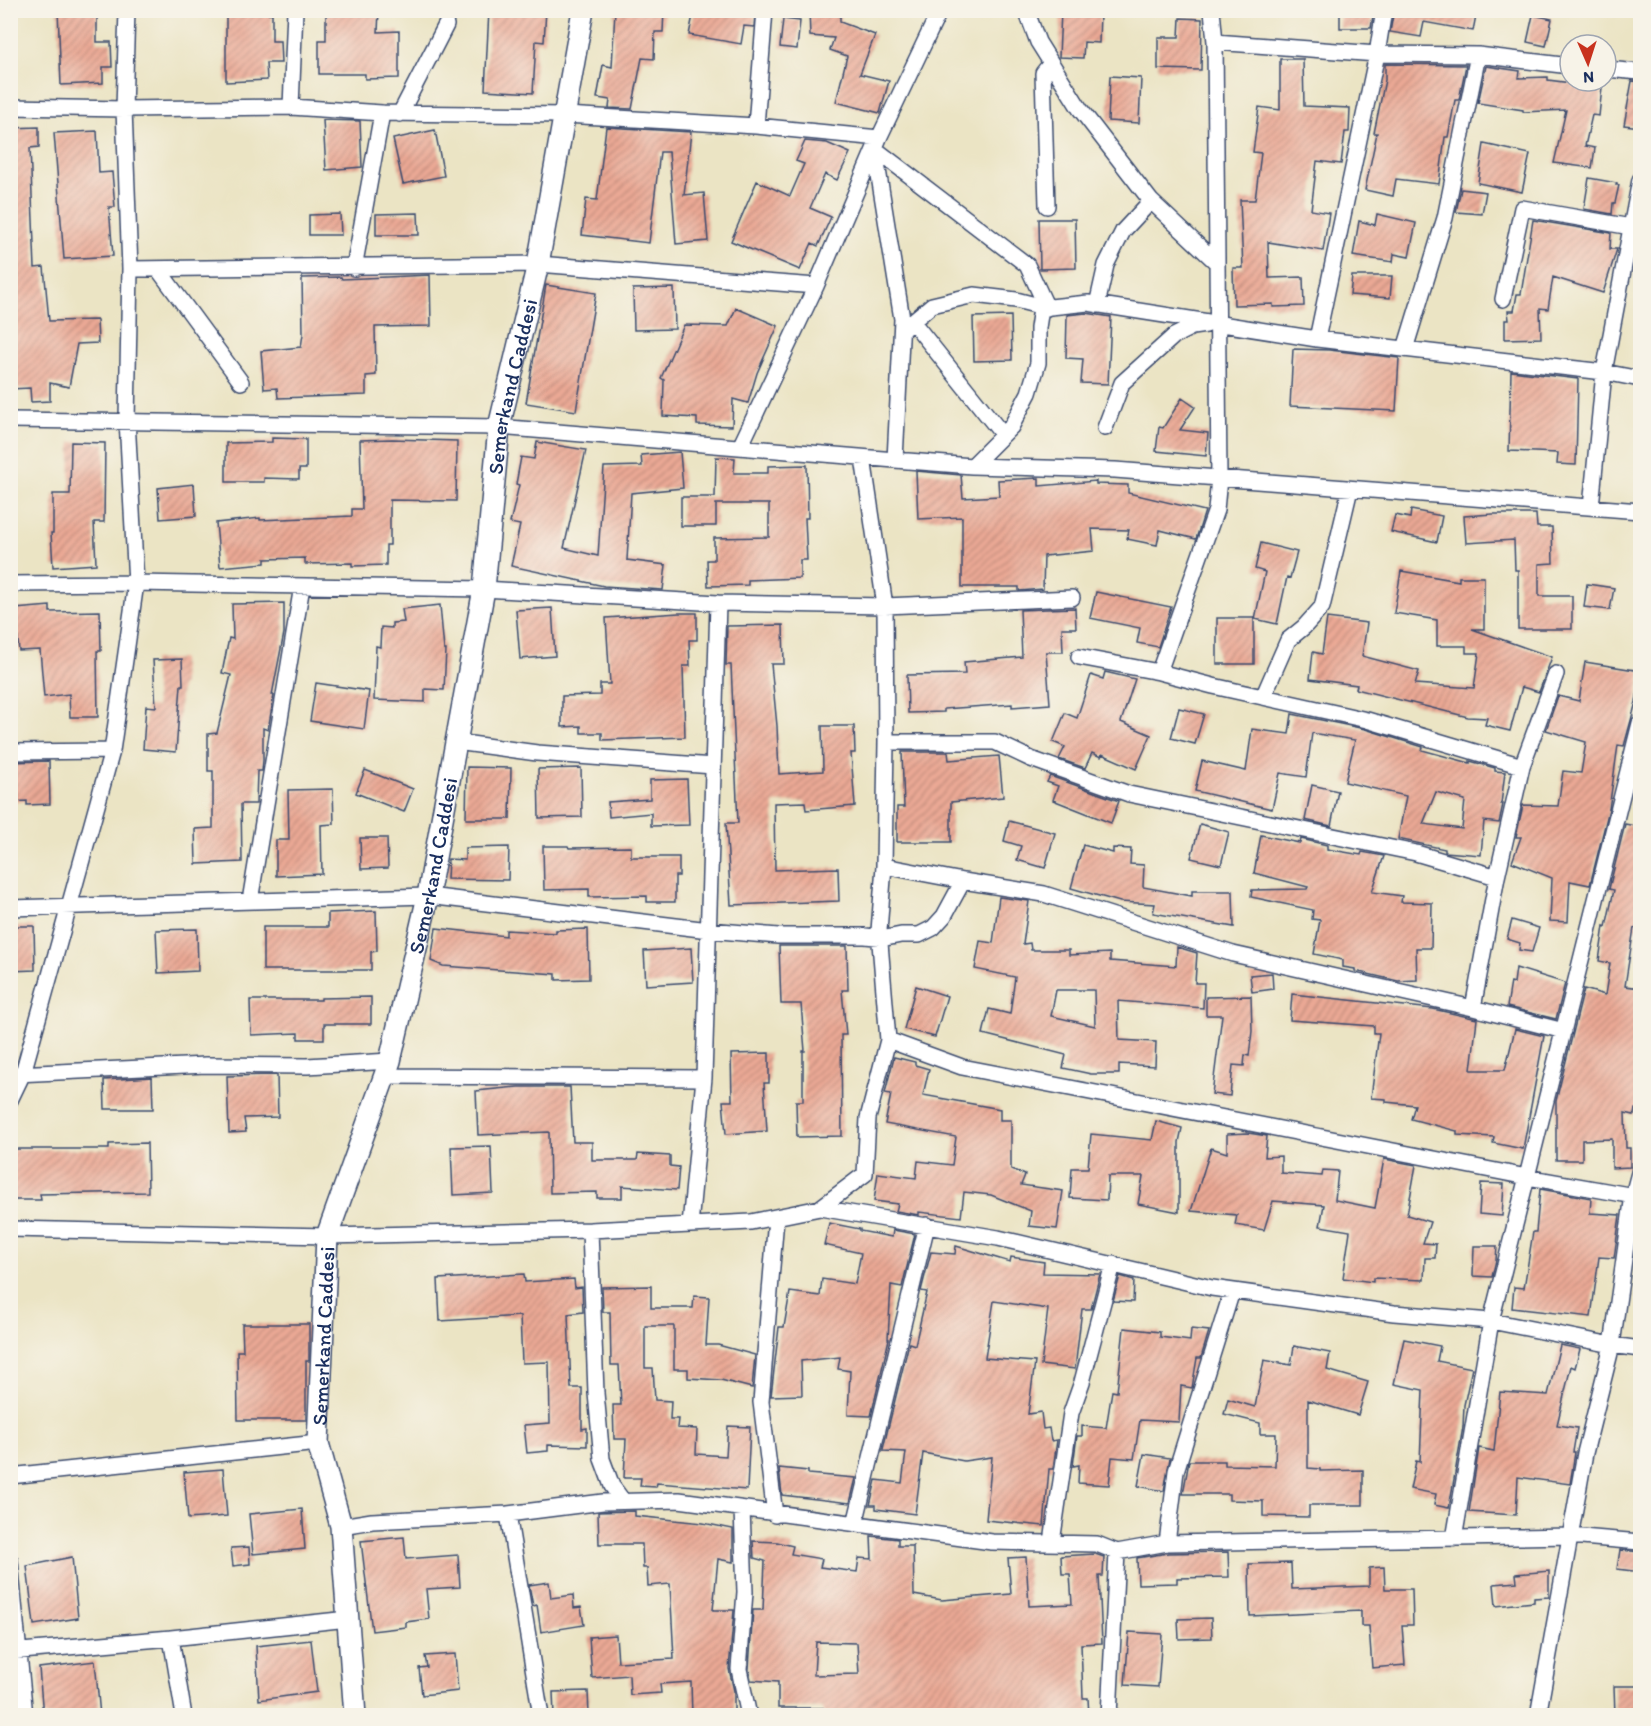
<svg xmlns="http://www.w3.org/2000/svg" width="1651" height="1726" font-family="Itim,sans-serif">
<defs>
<pattern id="building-hatch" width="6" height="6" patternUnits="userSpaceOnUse" patternTransform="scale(1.5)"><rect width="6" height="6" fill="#eba994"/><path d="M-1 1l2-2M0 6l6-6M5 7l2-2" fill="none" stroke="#be8a7c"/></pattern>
</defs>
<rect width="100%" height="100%" fill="#f7f3e8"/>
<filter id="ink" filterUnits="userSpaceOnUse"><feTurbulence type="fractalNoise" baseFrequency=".0167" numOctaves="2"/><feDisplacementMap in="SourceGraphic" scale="12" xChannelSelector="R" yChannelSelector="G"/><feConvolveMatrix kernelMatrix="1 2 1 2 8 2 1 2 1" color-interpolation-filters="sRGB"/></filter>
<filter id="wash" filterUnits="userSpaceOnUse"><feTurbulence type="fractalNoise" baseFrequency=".008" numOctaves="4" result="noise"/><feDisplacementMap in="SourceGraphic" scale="24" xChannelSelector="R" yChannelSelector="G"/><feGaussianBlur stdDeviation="1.35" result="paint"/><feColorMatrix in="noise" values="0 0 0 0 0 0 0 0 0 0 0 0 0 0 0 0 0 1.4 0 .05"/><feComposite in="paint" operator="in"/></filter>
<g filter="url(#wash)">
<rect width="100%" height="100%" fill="#ebe4c4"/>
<g id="blocks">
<!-- building -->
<path fill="url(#building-hatch)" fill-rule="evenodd" d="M58,10H97V42H111L112,67H103V83L61,85Z
M326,10H379L378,32L399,31V78L365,79V74H319V40H326Z
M489,10H546L544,42L536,41L533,93L485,90Z
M615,10H664L663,32H655L654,59L642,58L632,109L609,108L610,100L597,98L603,65L612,67Z
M694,10H735L755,14L754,27L744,26L741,44L689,35Z
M809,10H840V22L875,35L860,74L889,81L880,113L836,102L847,56L830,50L834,38L810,36Z
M1340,10H1374L1371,28H1340Z
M1394,10H1477L1473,31L1424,22L1421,37L1390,32Z
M1061,11L1100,13L1099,43L1084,42L1083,58L1059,57Z
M272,13V41H280L281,63H266L267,80L226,82V14Z
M1533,15L1552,19L1546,46L1527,42Z
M1180,18L1202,19L1201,70L1158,69V37H1179Z
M783,19L800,21L797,49L780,47Z
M1280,59H1303L1304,106L1350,108L1349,132H1345L1341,164L1317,161L1311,210L1329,213L1323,251L1268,242L1269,278L1303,277L1304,306L1273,307V304L1234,305L1233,268H1243L1240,200H1255L1261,153L1253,152L1259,107L1280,110Z
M1385,64L1466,65L1459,100H1455L1448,137H1445L1439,184L1396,179L1393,196L1365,190L1377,133H1374L1385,80Z
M1486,66L1520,71L1519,78L1548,77V80L1602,87L1599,116L1592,115L1585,146L1595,148L1592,168L1554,163L1566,110L1523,112V110L1478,103Z
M1110,76L1141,78L1139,123L1108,121Z
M1632,81L1641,82V127L1624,125Z
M323,120L360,121L362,167L326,170Z
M39,127V147L30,148L35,268L44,267L49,321L97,320L98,343L77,344L69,387L50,383V401L31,402L30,388L10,389V128Z
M606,127L691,132L684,195L704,193L708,241L676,244L669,152H660L649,243L582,235L586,199L597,200Z
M435,130L444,176L403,184L393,139Z
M97,131L99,173L112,172L115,207H109L113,256L64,259L54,133Z
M805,141L827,143L850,153L837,180L825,174L810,208L831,217L818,246L812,243L800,270L731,241L757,181L790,196L804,164L796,161Z
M1484,144L1530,154L1522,192L1478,183Z
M1589,178L1617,183L1616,185H1619L1615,203H1613L1612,214L1584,209Z
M1461,189L1486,192L1482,214L1456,212Z
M418,213L419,235H376V214Z
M340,214L341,235H309V215Z
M1377,214L1416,223L1409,257L1394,254L1393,262L1353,256L1359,221L1375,225Z
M1039,219H1075L1076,268L1040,269Z
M1533,220L1611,233L1610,249H1617L1603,293L1553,277L1548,309L1540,308L1541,338L1505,339V320H1509L1508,311H1514L1517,294H1521Z
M430,275L431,326L375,327L376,375L366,376V395L278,398L277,388L264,389L261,351L301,347L303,334L302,278L341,277L342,279Z
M1352,276H1392L1390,298L1350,295Z
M546,285L596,293L576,411L526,403Z
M674,288L675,329L634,330L633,289Z
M736,308L778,326L757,373L748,403L733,399L732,426L697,425V418L663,416L664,380L661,378L684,325L728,326Z
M1086,313L1111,317L1108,384L1081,383L1083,359L1066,358L1067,315Z
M1011,316L1012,360L974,361L973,317Z
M1293,349L1329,350L1399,358L1396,411L1290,406Z
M1511,371L1578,379L1576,465L1557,464L1558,453L1509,451Z
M1182,398L1195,407L1180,430L1208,433L1206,456L1156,451L1159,427L1163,428Z
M272,438L306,439V469H299V479L264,478V482H226V443L272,442Z
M392,439L457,441L456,501L390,500V545H386V565L352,566V563L305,564V558L265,559V563L220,567L216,523L260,518V520L352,516V509H362L360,440Z
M71,442L105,443L104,522H94L96,564L53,567L51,533H53V494H70Z
M537,442L586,450L564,548L598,556L604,467L642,466L641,455L680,452L683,488L631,493L627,560L666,565L663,590L604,586L511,566L520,525L510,523L519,485L516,484L521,457L534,459Z
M716,457L735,458L734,473H768V466L807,465L808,518H805L807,560H800V578L748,580V585L708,586L707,560H714V538L769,537V504H716V526H681V497H715Z
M916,471L961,475L963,498L999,496L998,480L1039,478V486L1096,481V484L1128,485V493L1205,511L1196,539L1160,530L1157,545L1127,539L1129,530L1092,529L1094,551L1044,556L1043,589L1019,591V587H962V517L918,519Z
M194,484L196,516L160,519L158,488Z
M1411,510L1442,516L1437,542L1391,532L1395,515L1410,518Z
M1493,514H1536L1537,527H1552L1553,563L1539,564V596H1572V629H1518V570H1515L1514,540L1466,543L1464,516Z
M1261,543L1297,552L1290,578L1287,577L1277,624L1255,619L1265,572L1255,569Z
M1401,571L1459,581V577H1484V629H1472L1552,657L1539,692L1522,687L1510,731L1485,725L1487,718L1468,717L1356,689L1357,685L1310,679L1313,652L1322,654L1327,618L1367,623L1362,656L1419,671L1415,684L1474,688L1479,653H1466V646H1437V620L1394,613Z
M1587,584L1614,588L1610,610L1584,607Z
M1096,592L1171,607L1158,647L1137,643L1140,628L1090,618Z
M284,603V633L272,695H274L268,730L263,728V760L262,771H257L256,804H241L242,862L196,864L195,829L213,828V771H208V734L217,733L231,675L222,673L229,638L233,639L232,604Z
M440,605L444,650H446L444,690L425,689V702L374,700L376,646L380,647L381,627L392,628V623L404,622L402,609Z
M50,606V612L100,611L101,651H97L98,717H70L69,694L44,697L40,650L19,651L15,609Z
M552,608L555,656L520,659L516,610Z
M1075,608L1076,628H1062L1063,652H1046L1050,704L1012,707V704L944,709V712L908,713L907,675L965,674L964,662L1022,657L1020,610Z
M679,613H697V640H689L690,666H683L685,737L602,740V733H581V726L562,727V696L600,695V684H610L606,618Z
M1217,618H1254V664H1217Z
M783,625L784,664H771L777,726L779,774L823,771L822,726H854L855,753H851L855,806L806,810L805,802L774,803L775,870L838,868L839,901L731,905L726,823H738L731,665H726L727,626Z
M182,659L183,685H181L176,752L143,749L146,706L156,707L153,660Z
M1585,662L1641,671V675L1636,702L1624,746L1618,745L1609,809L1590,885L1570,881L1568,922L1550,921L1552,878L1512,862L1521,837H1516L1523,805L1558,806L1563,771L1581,773L1586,742L1546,730L1558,696L1579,701Z
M1105,672L1135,679L1121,722L1151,735L1136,769L1102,754L1101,757L1092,753L1085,768L1059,759L1065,747L1053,742L1065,713L1077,718L1091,675L1103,679Z
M316,683L369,691L364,729L310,721Z
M1179,708L1204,714L1195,744L1171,738Z
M1292,714L1365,729L1423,747L1422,750L1470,763V761L1495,768V771L1505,772L1501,804H1503L1499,823L1484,821L1481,855L1445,852V849L1398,839L1406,796L1345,782L1355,740L1312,733L1306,777L1280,773L1272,809L1195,791L1202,761L1246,771L1252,729L1289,734ZM1436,792L1465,800L1462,829L1423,824Z
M902,752H948L949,760L999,756L1003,797L951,802V842H897V807H904Z
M49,761L50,804L27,805V801L10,802V762Z
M467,767L511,768L510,819H466Z
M581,768L582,817L539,818L538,769Z
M365,770L413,789L404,812L356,793Z
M1050,776L1119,801L1111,823L1053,800L1058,786L1047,782Z
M687,779L689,825L651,826V813L609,817L608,802L650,799V780Z
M1312,785L1338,791L1331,826L1305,820Z
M333,789L334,824L321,825L322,874L276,876V840H289L288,790Z
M1009,821L1055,833L1045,868L1017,860L1021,846L1004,841Z
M1200,824L1229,832L1221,865L1191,858Z
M1625,824L1641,827V929L1634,928L1625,986L1641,988V1110L1635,1109L1634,1115L1625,1113L1626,1148H1630V1167L1612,1168V1139L1582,1140V1160H1556V1101L1584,989L1605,995L1610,963L1599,961L1604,926L1606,927L1614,890L1609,889Z
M1261,835L1300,843L1301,839L1327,845V849L1361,855L1362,852L1384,856L1372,892L1402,896L1401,902L1432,903L1431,948H1416L1417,980L1398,981L1355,971V969L1343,967V960L1314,954L1320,920L1312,919L1313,910L1251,897L1252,890L1307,889L1308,887L1254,873Z
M360,838H387L388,868L361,869Z
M1083,845L1113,853V848L1131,849L1130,864L1144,865L1143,887L1192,896V891H1233L1234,927L1153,913L1155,904L1120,902L1071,888Z
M543,846H568L569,848L631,847V857H679V876H675V902H647V896L589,897V889L544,890Z
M509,847L508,880L447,879L448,859L465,860V848Z
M999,897L1029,901L1023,944L1030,943L1031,950H1069V955L1110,953V961L1176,966L1177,947L1197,953L1195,983H1204L1203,1008L1118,1001L1119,1040L1156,1042L1155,1066L1119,1064V1074H1091L1063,1068L1066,1055L983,1034L989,1009L1010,1014L1015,977L975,969L980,941L993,943ZM1056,990H1094L1095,1026L1051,1016Z
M376,911L377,951L371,952V970H263V927H328V913Z
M1512,920L1539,928L1532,952L1519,950L1520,943L1507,939Z
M10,926H34L35,970L10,971Z
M436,928L506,936V930L556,933V930L588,929L589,979L556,980V974L443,966L431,961Z
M197,929L198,971L158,973L156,930Z
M779,946H847L848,990H842L846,1035H841L842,1136L797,1137L796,1101H803V1051H805L801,1004H781Z
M691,948L693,982L646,985L644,951Z
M1516,968L1565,983L1556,1019L1507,1007L1511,982L1514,983Z
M1272,973L1273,989L1252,992L1250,975Z
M916,986L947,996L935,1037L904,1029Z
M1292,994L1433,1009L1477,1019L1471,1070H1505L1515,1029L1544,1036L1523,1149L1493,1143L1494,1137L1457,1135V1131L1411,1119L1415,1105L1386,1102V1099L1371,1098L1379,1033H1374V1026L1290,1020Z
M1251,996L1252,1031L1249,1056L1245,1055L1244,1066L1233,1065L1230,1096L1212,1094L1222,1015H1206V997Z
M371,997V1024H324V1039H298V1033L251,1035L250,1000H321V998Z
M769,1053V1083H764L767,1131L726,1134L723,1101H732L731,1054Z
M894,1057L915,1062V1065L929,1069L923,1095L1000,1109V1120H1011V1169L1025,1175L1021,1185L1063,1191L1057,1229L1029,1226L1031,1211L991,1195L964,1192L961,1217L919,1212V1215L896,1211L898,1204L874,1201L878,1173L916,1178L918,1161L952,1165L956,1137L885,1124L891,1094L885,1093Z
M277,1075L278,1117L244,1118L246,1132L229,1133L227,1076Z
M152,1077L153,1109H105L104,1080Z
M518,1087H570L573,1142H592V1160H637L638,1154L670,1156V1166L679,1167L677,1190L622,1186V1198H597V1192L550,1193L549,1132L478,1135L476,1091Z
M1156,1121L1182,1128L1179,1142V1212L1138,1204L1143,1176H1108L1107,1200L1070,1198L1072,1168H1088L1091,1134L1152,1140Z
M1248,1133L1267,1136L1265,1157L1281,1156V1173L1322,1176L1323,1170L1338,1171L1335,1200L1375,1208L1384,1159L1416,1165L1407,1215L1430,1222L1423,1243L1436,1244L1435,1258H1425L1424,1280L1373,1278V1282L1343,1278L1350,1231L1320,1226L1324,1205L1273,1201L1264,1230L1235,1225L1237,1215L1191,1211L1211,1148L1227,1153V1134Z
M147,1143L148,1192L40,1194L41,1200H10V1149H109V1144Z
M491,1146L493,1193L453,1195L451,1147Z
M1481,1183L1504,1184L1502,1216L1479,1214Z
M1540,1189L1591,1198L1590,1213L1620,1215L1614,1258L1599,1257L1591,1317L1512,1308L1514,1287L1524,1288L1533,1232H1536Z
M829,1223L860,1229V1231L892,1237L893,1230L915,1234L902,1287L891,1285L888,1339H889L871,1416L848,1415L850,1371L838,1369L840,1357L801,1361L802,1395L771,1396L779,1327H784L790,1292L820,1296L822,1279L855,1284L861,1253L824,1245Z
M956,1246L1010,1262L1011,1257L1044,1262L1043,1273L1100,1274L1091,1309H1082L1075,1369L1041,1365L1048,1309L994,1301L985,1358L1035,1362L1028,1414L1041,1412L1043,1429L1049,1428L1051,1441L1057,1440L1053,1469H1049L1044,1526L986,1520L992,1457L964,1461L923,1453L915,1514L876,1509V1505H870L876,1480L902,1483L906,1452L883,1451V1449L909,1343L915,1345L927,1292L921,1291L931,1252L955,1254Z
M1474,1246H1497L1496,1260L1492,1277L1473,1276Z
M524,1274L525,1282L574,1279L575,1288L582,1287L583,1312L568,1314L571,1388H582V1429L587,1428V1446L548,1445V1451L527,1453L524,1425L550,1423L549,1362L522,1363L520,1316L440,1321L438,1279Z
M1120,1276L1134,1280L1133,1302L1113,1301Z
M651,1286V1308H693L694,1296L709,1297L706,1345H718L755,1355L752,1388L721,1380L688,1378V1369H674V1326H645V1368H653L655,1400L671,1401L670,1419H678L677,1428L697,1429L696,1454L726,1456L728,1426L750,1427L747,1490L657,1483L656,1487L640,1486L641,1478H624L626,1439H614L613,1405H621L619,1365H611L610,1312H603L602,1287Z
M242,1324H309V1361H306V1420H238L237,1351H243Z
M1124,1328L1160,1332V1337L1190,1341L1191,1329L1209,1331L1201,1358H1197L1192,1388L1181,1386L1179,1422L1140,1420L1134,1459L1112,1457L1109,1485L1078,1483L1079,1465L1073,1466L1077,1436H1082V1426L1106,1428L1112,1391L1117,1392Z
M1404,1339L1440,1346L1437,1361L1472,1368L1464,1405L1463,1427L1449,1508L1434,1505L1436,1494L1410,1489L1416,1461L1420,1462L1423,1390L1394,1384Z
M1560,1345L1580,1349L1575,1368L1571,1366L1557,1425L1577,1428L1573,1452H1575L1570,1484L1518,1477L1516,1515L1469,1512L1479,1448L1494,1451L1500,1392L1548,1395Z
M1294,1346L1330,1353L1327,1370L1368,1382L1358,1415L1308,1400V1468L1320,1469V1471L1363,1470V1505H1309V1517L1263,1516V1501L1229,1500V1494H1183L1189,1461H1225V1465L1275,1466L1276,1434H1260V1423L1224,1414L1228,1399L1255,1407L1264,1360L1291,1365Z
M1144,1454L1170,1458L1164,1491L1138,1486Z
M779,1468L808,1471V1474L856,1478L850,1503L782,1495Z
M223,1469L227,1516L188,1519L184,1472Z
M302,1509L305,1549L253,1554L249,1514Z
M635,1511V1516L703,1523L733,1529V1562L718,1559L713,1610H734L729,1669L734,1691V1716H692L691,1682L660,1684L661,1693L630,1695L629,1675L592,1678L589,1637L616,1635L618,1662L674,1659L670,1584L648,1586L647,1568H643L642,1544H599L598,1512Z
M871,1536L898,1539V1546H913L914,1595L942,1600L1011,1594L1008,1558L1026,1557L1029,1606L1072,1604L1070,1574H1062L1061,1556L1095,1554L1104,1557L1103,1576H1099L1102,1643L1081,1644L1083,1698H1088L1089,1716H859V1714H823V1708H778V1682L751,1680L749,1668L753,1610H763L765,1561L754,1558L753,1541L777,1542L793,1546L791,1554L822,1559L820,1567L857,1572L859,1558L872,1559ZM816,1642L857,1643L859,1674L814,1675Z
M404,1537L406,1559L458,1555L460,1587L426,1589L429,1619L406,1622V1627L372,1631L361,1541Z
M249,1547L250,1564L233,1566L231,1548Z
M1620,1550L1641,1552V1572L1617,1569Z
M1228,1552L1229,1577L1177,1578V1583L1138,1584L1137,1558L1168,1553Z
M72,1557L78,1618L34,1625L27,1566Z
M1291,1563L1292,1589L1369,1586V1568L1384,1567L1385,1589H1412L1413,1625H1402L1405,1665L1372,1668L1369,1626H1361V1611L1250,1616L1249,1564Z
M1549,1571V1597L1534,1598V1602L1496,1606L1494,1584L1517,1582L1516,1574Z
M549,1582L551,1598L573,1595L574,1608L581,1607L584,1625L541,1632L537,1605L533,1606L529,1585Z
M1211,1618L1212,1638L1179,1639L1178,1619Z
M1129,1632L1162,1634L1158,1687L1125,1685Z
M311,1640L317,1692L259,1700L256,1646Z
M455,1654L458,1691L422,1695L419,1668L427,1667L425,1656Z
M95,1661L100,1716H43L39,1668Z
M1614,1686H1641V1715L1615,1716Z
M588,1691L589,1716H554L553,1692Z"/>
</g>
</g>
<g filter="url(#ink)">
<use href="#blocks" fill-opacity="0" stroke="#3a4a6d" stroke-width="1.5"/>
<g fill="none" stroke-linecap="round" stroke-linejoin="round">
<!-- street casing -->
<g stroke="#3a4a6d" stroke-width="18">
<path id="street" d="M1026,10L1038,42L1080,109L1151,201L1217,263
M1215,42L1377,54L1478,55L1570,66
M1606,69L1640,72
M10,107L124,109L291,107L382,113L565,115L756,126L879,138
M291,107L295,10
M400,114L446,25
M756,126L765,10
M875,149L1027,265L1047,308
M875,151L902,319L895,460
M1047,206L1043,73L1051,63
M354,268L382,113
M130,269L538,264L816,286
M158,269L241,382
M1503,299L1522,208L1631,227
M1097,305L1106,265L1123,231L1151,201
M912,321L1003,435
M902,330L932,305L974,295L1016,300L1047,308
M1317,339L1377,54L1384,10
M1405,349L1445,218L1478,55
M10,420L499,427L895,460L972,466L1115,470L1640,511
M1105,428L1122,383L1174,336L1192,327L1206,325
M740,447L816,286L879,138L940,10
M972,466L1011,427L1029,393L1038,363V328L1041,308L1088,303L1317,339L1604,372L1640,379
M1591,507L1604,372L1640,180
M10,584L136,583L484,589L718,603L885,606L1072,598
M1079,657L1159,672L1213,686L1367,720L1522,766
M1159,672L1216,510L1219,478L1215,42L1212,10
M1263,697L1288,640L1304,627L1322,607L1350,489
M456,742L537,753L713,766
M886,742H995L1031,759L1129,794L1416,853L1497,877
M10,752L112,751
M884,866L963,881L1044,894L1233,954L1473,1008L1564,1031
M250,901L302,586
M10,908L428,896L709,930L778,936H865L886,938L901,935H919L933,928L944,916L963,881
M1473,1008L1497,877L1522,766L1556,674
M888,1040L962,1067L1527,1177L1640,1197
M16,1074L206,1065L307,1066L390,1061
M385,1076L704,1078
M10,1100L23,1073L112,751L136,583L127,420L130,269L124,109L127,10
M820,1208L998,1238L1212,1288L1394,1313L1491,1321L1612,1345L1640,1349
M690,1225L704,1078L718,603
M10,1229L327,1236L590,1230L751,1222L820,1208L865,1174L868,1118L888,1040L879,931L884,866L886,742L885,606L863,458
M590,1230L596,1393L602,1459L612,1486L623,1501
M10,1476L318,1443
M742,1509L745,1592L739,1669L749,1716
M508,1514L541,1716
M775,1515L761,1402L776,1218
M855,1524L927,1225
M341,1526L372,1521L508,1514L603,1502L679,1500L992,1542L1097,1544L1117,1552L1167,1543L1570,1536L1640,1542
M1454,1539L1491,1321L1640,723
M1052,1542L1071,1413L1082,1382L1113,1264
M1167,1543L1176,1471L1232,1291
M10,1561L25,1716
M171,1638L184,1716
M10,1652L171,1638L348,1619
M1109,1716L1117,1552
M1538,1716L1585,1453L1612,1345L1633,1195L1640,1169"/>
</g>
<!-- secondary casing -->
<g stroke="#3a4a6d" stroke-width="24">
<g id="secondary">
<path id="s1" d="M355,1716L341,1526L318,1443L327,1236L390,1061L428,896L484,589L499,427L538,264L583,10"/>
</g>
</g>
<!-- street -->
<use href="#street" stroke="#fff" stroke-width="15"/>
<!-- secondary -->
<use href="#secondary" stroke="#fff" stroke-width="21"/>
</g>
</g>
<g text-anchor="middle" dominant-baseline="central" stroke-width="5" stroke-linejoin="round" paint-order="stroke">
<!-- street labels -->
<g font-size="21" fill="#1b2f5e" stroke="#f7f3e8">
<text stroke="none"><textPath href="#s1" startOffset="1356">Semerkand Caddesi</textPath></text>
<text stroke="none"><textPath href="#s1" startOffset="870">Semerkand Caddesi</textPath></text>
<text stroke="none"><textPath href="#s1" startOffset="384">Semerkand Caddesi</textPath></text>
</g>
</g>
<!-- margin -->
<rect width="1651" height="1726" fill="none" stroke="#f7f3e8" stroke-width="36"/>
<!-- north arrow -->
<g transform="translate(1588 63) rotate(177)"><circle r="28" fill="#f7f3e8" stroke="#9fa5b1" stroke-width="1.5"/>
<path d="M0-4.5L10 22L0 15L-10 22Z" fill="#c8321e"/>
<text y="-9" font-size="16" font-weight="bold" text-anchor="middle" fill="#1b2f5e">N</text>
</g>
</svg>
